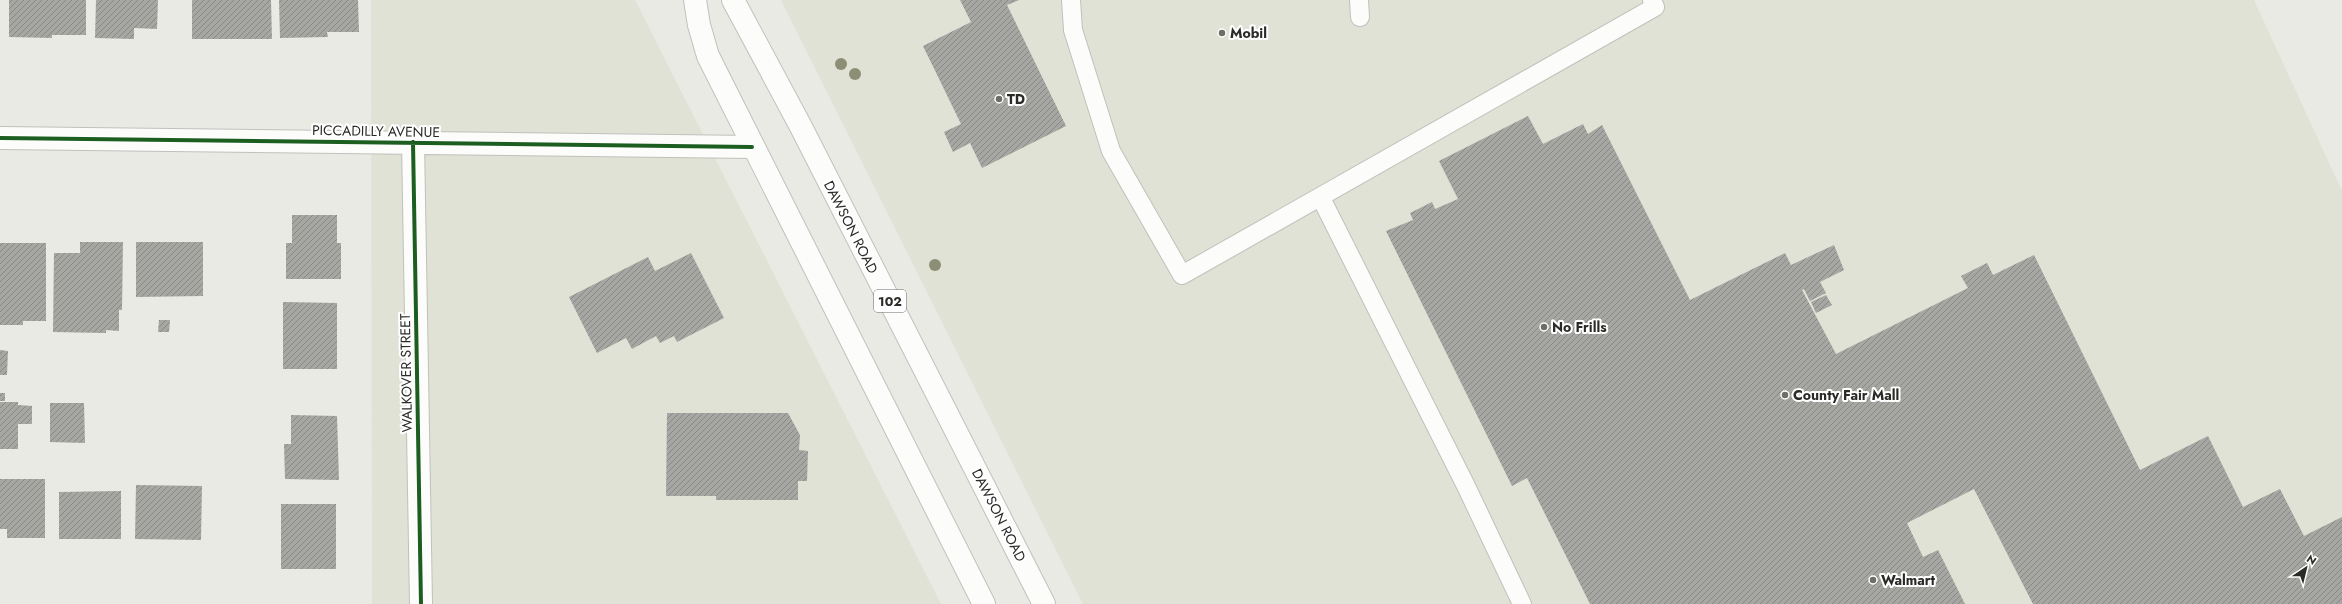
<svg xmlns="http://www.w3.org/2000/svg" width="2342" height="604" viewBox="0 0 2342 604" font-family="Jost,sans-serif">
  <defs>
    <pattern id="building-hatch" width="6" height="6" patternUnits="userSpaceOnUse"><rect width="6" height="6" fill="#a6a6a2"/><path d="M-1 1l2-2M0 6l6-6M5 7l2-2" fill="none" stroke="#878784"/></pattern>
  </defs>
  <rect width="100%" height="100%" fill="#eaeae5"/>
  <path fill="#e0e2d5" d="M 371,0 L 635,0 L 941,604 L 372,604 Z
    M 781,0 L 2254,0 L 2342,191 L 2342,604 L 1083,604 Z"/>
  <path fill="url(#building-hatch)" d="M 9,0 L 86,0 L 86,35 L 52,35 L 52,38 L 9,37 Z
    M 96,0 L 158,0 L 157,29 L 134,28 L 134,39 L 95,38 Z
    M 192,0 L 271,0 L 272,39 L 192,39 Z
    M 279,0 L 358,0 L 359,32 L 327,32 L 328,37 L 280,38 Z
    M 960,0 L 1019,0 L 1007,5 L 1066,126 L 982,168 L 970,143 L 953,152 L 944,132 L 961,124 L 923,46 L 971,22 Z
    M 1528,116 L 1543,144 L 1583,124 L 1588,134 L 1602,125 L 1690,300 L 1785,253 L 1791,265 L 1834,245 L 1844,270 L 1820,282 L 1826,293 L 1810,301 L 1804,289 L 1802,290 L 1836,354 L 1968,288 L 1961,276 L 1987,263 L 1993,275 L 2034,255 L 2140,470 L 2208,436 L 2243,507 L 2280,489 L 2304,536 L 2342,517 L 2342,604 L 2033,604 L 1974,489 L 1907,523 L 1923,557 L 1938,550 L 1965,604 L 1590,604 L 1527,478 L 1512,486 L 1386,231 L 1413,220 L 1410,213 L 1432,202 L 1435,209 L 1458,199 L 1439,161 Z
    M 292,215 L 337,215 L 337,243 L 341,243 L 341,279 L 286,279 L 286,243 L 292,243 Z
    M 80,242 L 123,242 L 122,310 L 119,310 L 119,331 L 106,330 L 106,333 L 53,332 L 54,253 L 80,253 Z
    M 136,242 L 203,242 L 203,296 L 136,297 Z
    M 0,243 L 46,243 L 46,321 L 23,321 L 23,325 L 0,325 Z
    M 691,253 L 724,318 L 677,342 L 674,336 L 660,343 L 656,336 L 632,349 L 626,338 L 597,353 L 569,297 L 648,257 L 655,271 Z
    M 1826,295 L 1832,305 L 1816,313 L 1811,302 Z
    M 283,302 L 337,303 L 337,369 L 283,369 Z
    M 159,320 L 170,320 L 169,332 L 158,332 Z
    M 0,350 L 8,351 L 7,375 L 0,375 Z
    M 0,393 L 5,393 L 5,401 L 0,401 Z
    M 0,402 L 18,402 L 18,405 L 32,406 L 32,424 L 18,424 L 18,449 L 0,449 Z
    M 50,403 L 84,403 L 85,443 L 50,442 Z
    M 667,413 L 788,413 L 800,435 L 799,450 L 808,451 L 807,481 L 798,481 L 798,500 L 716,500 L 716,496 L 666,496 Z
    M 291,415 L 337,416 L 339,480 L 285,479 L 284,444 L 291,444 Z
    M 0,479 L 45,479 L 45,538 L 7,538 L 7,529 L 0,529 Z
    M 136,485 L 202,486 L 201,540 L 135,539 Z
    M 121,491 L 121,539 L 59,539 L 59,492 Z
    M 281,504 L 336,504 L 336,569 L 281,569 Z"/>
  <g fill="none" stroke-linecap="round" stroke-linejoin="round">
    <defs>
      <path id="lane" d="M 1071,0 L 1073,30 L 1111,151 L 1182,275 L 1655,7 L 1652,0
        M 1359,0 L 1360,17
        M 1321,198 L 1466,486 L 1522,604"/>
      <path id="street" d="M 0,138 L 752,147
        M 413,142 L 421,604"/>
      <path id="primary" d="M 695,0 L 699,25 L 708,56 L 984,604
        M 733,0 L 800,125 L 1044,604"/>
    </defs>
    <use href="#lane" stroke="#c0c0bc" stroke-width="20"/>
    <use href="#street" stroke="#c0c0bc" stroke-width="24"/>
    <use href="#primary" stroke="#c0c0bc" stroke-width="24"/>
    <use href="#lane" stroke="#fcfcfb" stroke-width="18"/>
    <use href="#street" stroke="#fcfcfb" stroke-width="22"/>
    <use href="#primary" stroke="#fcfcfb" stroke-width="22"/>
    <defs>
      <path id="cycleway" d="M 0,138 L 752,147
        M 413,142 L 421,604"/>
    </defs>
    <use href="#cycleway" stroke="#fff" stroke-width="6"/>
    <use href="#cycleway" stroke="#1b5e20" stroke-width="4"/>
  </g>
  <g fill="#8c8e75">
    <circle cx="841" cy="64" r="6"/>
    <circle cx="855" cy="74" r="6"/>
    <circle cx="935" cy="265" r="6"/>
  </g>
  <g fill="#6d6e6a" stroke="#fff" stroke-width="1.5">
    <circle cx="1222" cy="33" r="4"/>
    <circle cx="999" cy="99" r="4"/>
    <circle cx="1544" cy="327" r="4"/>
    <circle cx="1785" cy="395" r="4"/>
    <circle cx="1873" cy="580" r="4"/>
  </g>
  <g text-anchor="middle" stroke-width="4" stroke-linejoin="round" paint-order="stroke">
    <rect fill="#fff" stroke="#6a6b68" stroke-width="1" x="874" y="290" width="32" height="22" rx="3"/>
    <g font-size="13" font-weight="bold" fill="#2a2b27">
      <text x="890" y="306">102</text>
    </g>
    <g font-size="14" font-weight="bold" fill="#2a2b27" stroke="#fff" text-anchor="start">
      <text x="1230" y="38">Mobil</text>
      <text x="1007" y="104">TD</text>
      <text x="1552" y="332">No Frills</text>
      <text x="1793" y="400">County Fair Mall</text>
      <text x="1881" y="585">Walmart</text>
    </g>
    <g font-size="14" fill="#2a2b27" stroke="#fff">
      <text transform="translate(376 131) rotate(1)" y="5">PICCADILLY AVENUE</text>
      <text transform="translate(851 227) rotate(63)" y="5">DAWSON ROAD</text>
      <text transform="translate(406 373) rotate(-91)" y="5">WALKOVER STREET</text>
      <text transform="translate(999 515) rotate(63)" y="5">DAWSON ROAD</text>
    </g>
  </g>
  <g transform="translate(2306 568) rotate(35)" stroke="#ffffff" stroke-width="3" paint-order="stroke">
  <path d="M0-3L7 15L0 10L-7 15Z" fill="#2a2b27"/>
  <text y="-6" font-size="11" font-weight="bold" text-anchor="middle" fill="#2a2b27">N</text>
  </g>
</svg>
